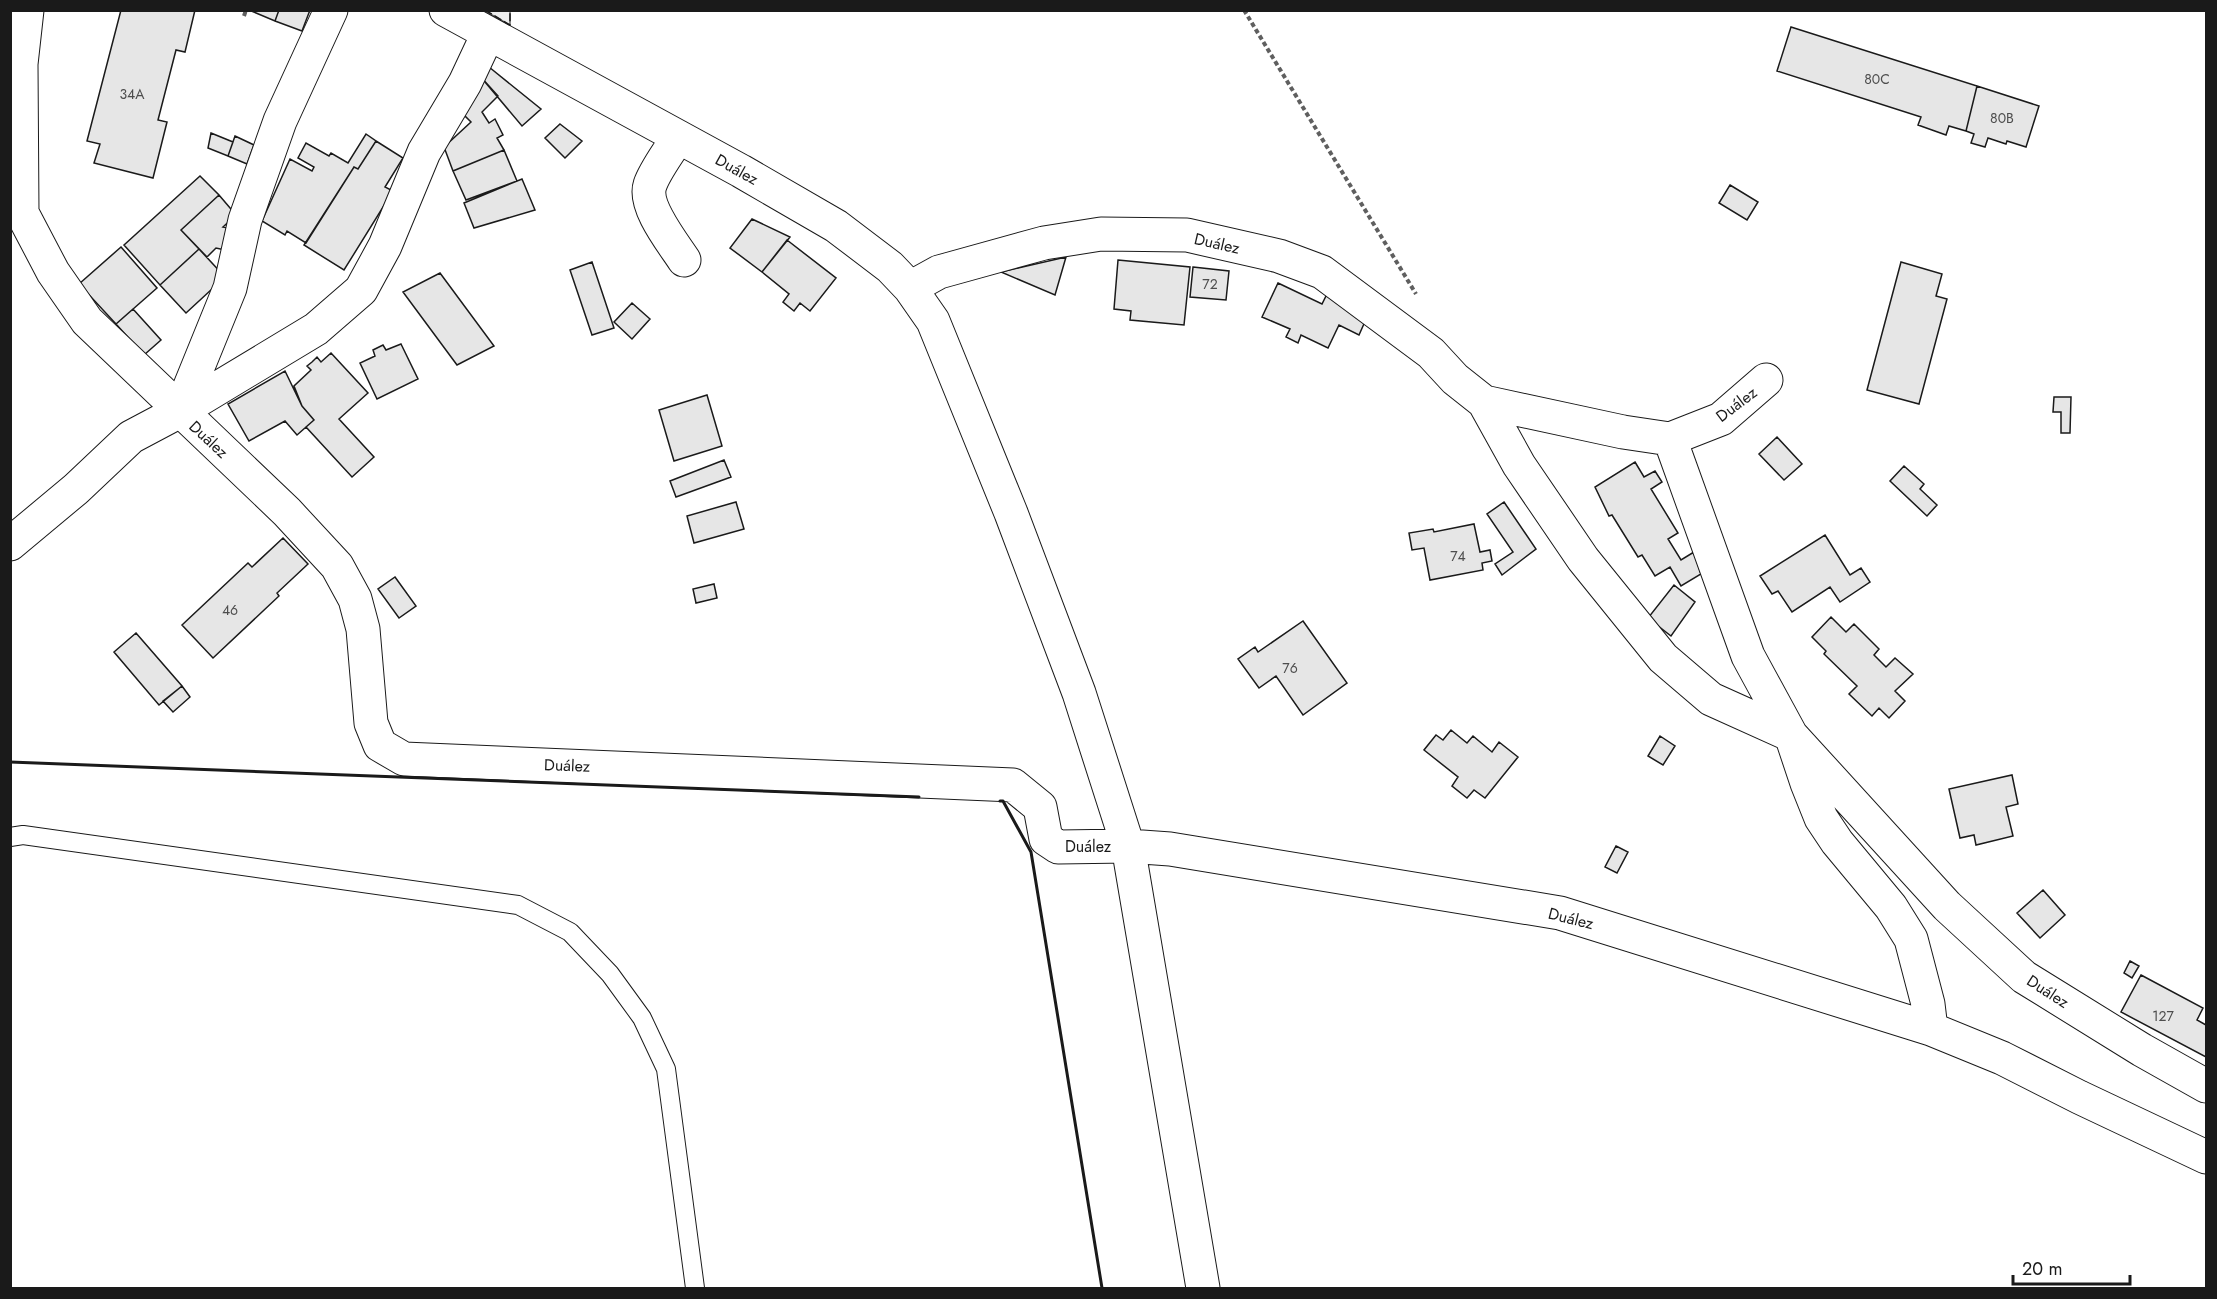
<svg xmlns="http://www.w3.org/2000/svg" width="2217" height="1299" viewBox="0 0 2217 1299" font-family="Jost,sans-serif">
  <rect width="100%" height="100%" fill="#fff"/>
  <path fill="#ededed" stroke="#6a6a6a" stroke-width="1.5" d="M 485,11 L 510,11 L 510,25 Z"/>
  <path fill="#e6e6e6" stroke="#1a1a1a" stroke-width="1.5" d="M 121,10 L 195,10 L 185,52 L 176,50 L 158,120 L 167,122 L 153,178 L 94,163 L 100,144 L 87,141 Z
    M 249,10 L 279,10 L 275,21 Z
    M 279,10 L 310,10 L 302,31 L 275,21 Z
    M 1791,27 L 1977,86 L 1966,131 L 1949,126 L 1946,135 L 1918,125 L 1921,117 L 1777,71 Z
    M 489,67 L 541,109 L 522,126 L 480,76 Z
    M 480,76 L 498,96 L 482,112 L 489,123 L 495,119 L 503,135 L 497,138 L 504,150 L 453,171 L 444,147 L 471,122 L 460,111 Z
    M 1977,86 L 2039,106 L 2026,147 L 2007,141 L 2006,144 L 1988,138 L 1985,147 L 1971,143 L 1974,134 L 1966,131 Z
    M 560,124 L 582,141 L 565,158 L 545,138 Z
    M 211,133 L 233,142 L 228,156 L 208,148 Z
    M 366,134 L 376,141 L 358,169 L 354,167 L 306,243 L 287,231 L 285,235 L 262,221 L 290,159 L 312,171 L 314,167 L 298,158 L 306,143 L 329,156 L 331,153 L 348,163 Z
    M 235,136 L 254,145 L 247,164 L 228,156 Z
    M 376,141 L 403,158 L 385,187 L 393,191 L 344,270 L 304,245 L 354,167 L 358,169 Z
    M 504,150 L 517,181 L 466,200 L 453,171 Z
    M 200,176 L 219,195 L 181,230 L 199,249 L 160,285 L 124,245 Z
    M 522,179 L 535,210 L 474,228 L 464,203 Z
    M 1730,185 L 1758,202 L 1747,220 L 1719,203 Z
    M 219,195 L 236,215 L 223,227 L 234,229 L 230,251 L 216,248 L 207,257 L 181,230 Z
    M 752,219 L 790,237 L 762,272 L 730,248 Z
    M 787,240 L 836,278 L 810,311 L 800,303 L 794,311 L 783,302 L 789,294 L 762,272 Z
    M 121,247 L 157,288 L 116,324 L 79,284 Z
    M 199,249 L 225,277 L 186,313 L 160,285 Z
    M 1066,257 L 1055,295 L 1001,272 Z
    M 1118,260 L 1190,267 L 1184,325 L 1130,320 L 1131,311 L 1114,309 Z
    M 592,262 L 614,328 L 592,335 L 570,270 Z
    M 1901,262 L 1942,274 L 1936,296 L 1947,299 L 1919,404 L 1867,390 Z
    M 1193,267 L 1229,271 L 1226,300 L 1190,297 Z
    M 440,273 L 494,346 L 457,365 L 403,292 Z
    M 1278,283 L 1322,304 L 1330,288 L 1367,317 L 1359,335 L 1339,325 L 1328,348 L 1301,335 L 1298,343 L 1286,337 L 1290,329 L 1262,317 Z
    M 632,303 L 650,319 L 632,339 L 614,322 Z
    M 133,309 L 161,340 L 144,355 L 116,324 Z
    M 401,344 L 418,379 L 377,399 L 360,363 L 375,356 L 373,350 L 383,345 L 386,350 Z
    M 331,353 L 368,393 L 339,419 L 374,457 L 352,477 L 306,427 L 314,420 L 302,406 L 294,386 L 311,370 L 307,366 L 312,362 L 317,357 L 321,362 Z
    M 285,371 L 302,406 L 314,420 L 297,435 L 285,421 L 249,441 L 228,404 Z
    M 707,395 L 722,446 L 674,461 L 659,410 Z
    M 2054,397 L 2071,397 L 2070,433 L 2061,433 L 2061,412 L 2053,412 Z
    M 1777,437 L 1802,464 L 1784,480 L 1759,454 Z
    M 724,460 L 731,477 L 676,497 L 670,481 Z
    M 1635,462 L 1644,477 L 1655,471 L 1662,482 L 1651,489 L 1678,533 L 1668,539 L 1681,560 L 1694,552 L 1701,574 L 1681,586 L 1670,567 L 1655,576 L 1642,555 L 1638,557 L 1612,515 L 1609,516 L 1595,487 Z
    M 1904,466 L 1924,484 L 1920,489 L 1937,505 L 1927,516 L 1890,481 Z
    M 736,502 L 744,529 L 694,543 L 687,516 Z
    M 1504,502 L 1536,549 L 1502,575 L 1495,564 L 1513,552 L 1487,514 Z
    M 1474,524 L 1480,552 L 1490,550 L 1492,561 L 1482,563 L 1483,570 L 1430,580 L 1424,548 L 1412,550 L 1409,533 L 1433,529 L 1434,532 Z
    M 1825,535 L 1850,575 L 1861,568 L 1870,582 L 1840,602 L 1830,587 L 1792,612 L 1778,591 L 1772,594 L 1760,576 Z
    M 283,538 L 308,564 L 277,593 L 279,596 L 213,658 L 182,625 L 248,563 L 252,567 Z
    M 395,577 L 416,606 L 399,618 L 378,589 Z
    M 714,584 L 717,598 L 696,603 L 693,589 Z
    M 1674,585 L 1695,602 L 1671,636 L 1648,618 Z
    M 1831,617 L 1846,632 L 1854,624 L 1879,649 L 1874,655 L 1886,667 L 1895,658 L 1913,674 L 1895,691 L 1905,701 L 1889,718 L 1879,708 L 1872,716 L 1849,694 L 1857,686 L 1824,654 L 1826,651 L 1812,637 Z
    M 1303,621 L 1347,683 L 1303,715 L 1276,676 L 1259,688 L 1238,659 L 1255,647 L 1258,652 Z
    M 136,633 L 182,686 L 159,705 L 114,652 Z
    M 182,686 L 190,697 L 173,712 L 163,701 Z
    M 1451,730 L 1467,743 L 1473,736 L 1492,752 L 1499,742 L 1518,757 L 1485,798 L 1474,790 L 1467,798 L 1452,786 L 1458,777 L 1424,750 L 1436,735 L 1443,740 Z
    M 1660,736 L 1675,746 L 1663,765 L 1648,756 Z
    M 2012,775 L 2018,804 L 2006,807 L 2013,836 L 1976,845 L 1974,835 L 1960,838 L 1949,789 Z
    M 1616,846 L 1628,852 L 1617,873 L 1605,867 Z
    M 2043,890 L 2065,915 L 2040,938 L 2017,913 Z
    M 2130,961 L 2139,966 L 2132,978 L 2124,973 Z
    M 2141,975 L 2203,1008 L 2197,1020 L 2206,1025 L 2206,1057 L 2121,1012 Z"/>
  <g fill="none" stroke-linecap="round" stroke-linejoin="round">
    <defs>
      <path id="service" d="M 10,837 L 23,835 L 518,905 L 570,932 L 610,974 L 642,1018 L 666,1069 L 695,1288"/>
      <path id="minor" d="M 27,10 L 21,64 L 22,213 L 53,272 L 87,321 L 287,512 L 337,566 L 355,599 L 363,629 L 371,723 L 380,745 L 404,759 L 1013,785 L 1040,807 L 1046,839 L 1058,847 L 1128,846 L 1170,849 L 1560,913 L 1931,1029 L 2002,1058 L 2079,1097 L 2206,1157
        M 446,10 L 741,171 L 836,226 L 890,267 L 910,288 L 933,321 L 1011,513 L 1079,693 L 1128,846 L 1203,1288
        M 678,137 C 670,151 655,170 650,185 C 643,206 673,243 684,260
        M 910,288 L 939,272 L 1044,243 L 1101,234 L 1187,235 L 1279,256 L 1322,272 L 1431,353 L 1455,379 L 1484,402 L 1623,432 L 1670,439 L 1721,419 L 1766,380
        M 1484,402 L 1519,465 L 1583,559 L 1663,658 L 1711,699 L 1791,735 L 1947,906 L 2024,977 L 2142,1050 L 2206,1086
        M 180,411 L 230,288 L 245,220 L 280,121 L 331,10
        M 1670,439 L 1748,656 L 1791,735 L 1807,783 L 1821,818 L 1837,842 L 1891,907 L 1911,939 L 1928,1004 L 1931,1029
        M 10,544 L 76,489 L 131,437 L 180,411 L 316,329 L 361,290 L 385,246 L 424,152 L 465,83 L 488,34"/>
    </defs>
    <use href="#service" stroke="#1a1a1a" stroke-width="20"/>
    <use href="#minor" stroke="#1a1a1a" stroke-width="35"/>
    <path stroke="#5f5f5f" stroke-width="4" stroke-dasharray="4.5 3" stroke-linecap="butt" d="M 1244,10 L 1416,294
      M 244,16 L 246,10"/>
    <use href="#service" stroke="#fff" stroke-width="18"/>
    <use href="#minor" stroke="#fff" stroke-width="33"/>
    <path stroke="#1a1a1a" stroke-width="1.5" stroke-dasharray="8 3" stroke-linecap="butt" d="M 485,10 L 510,25 L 510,10"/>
    <path stroke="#1a1a1a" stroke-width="3" d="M 10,762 L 919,797
      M 1000,801 L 1003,801 L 1031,852 L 1102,1288"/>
  </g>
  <g text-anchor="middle" stroke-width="4.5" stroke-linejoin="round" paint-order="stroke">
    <g font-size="14" fill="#4d4d4d">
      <text x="1877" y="84">80C</text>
      <text x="132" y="99">34A</text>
      <text x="2002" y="123">80B</text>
      <text x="1210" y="289">72</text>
      <text x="1458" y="561">74</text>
      <text x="230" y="615">46</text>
      <text x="1290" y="673">76</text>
      <text x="2163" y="1021">127</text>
    </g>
    <g font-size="16" fill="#1a1a1a" stroke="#fff">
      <text transform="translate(737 169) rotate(29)" y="6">Duález</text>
      <text transform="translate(1217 243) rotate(13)" y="6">Duález</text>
      <text transform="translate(1736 404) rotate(-37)" y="6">Duález</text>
      <text transform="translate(209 439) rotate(43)" y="6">Duález</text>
      <text transform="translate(567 765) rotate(2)" y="6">Duález</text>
      <text x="1088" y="852">Duález</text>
      <text transform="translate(1571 918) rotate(14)" y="6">Duález</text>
      <text transform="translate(2048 991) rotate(33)" y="6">Duález</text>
    </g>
  </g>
  <rect width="2217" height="1299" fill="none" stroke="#1a1a1a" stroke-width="24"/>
  <path d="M2013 1275v9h117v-9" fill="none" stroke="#1a1a1a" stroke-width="3"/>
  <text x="2022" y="1275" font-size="18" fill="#1a1a1a" stroke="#ffffff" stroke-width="4.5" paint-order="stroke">20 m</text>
</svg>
